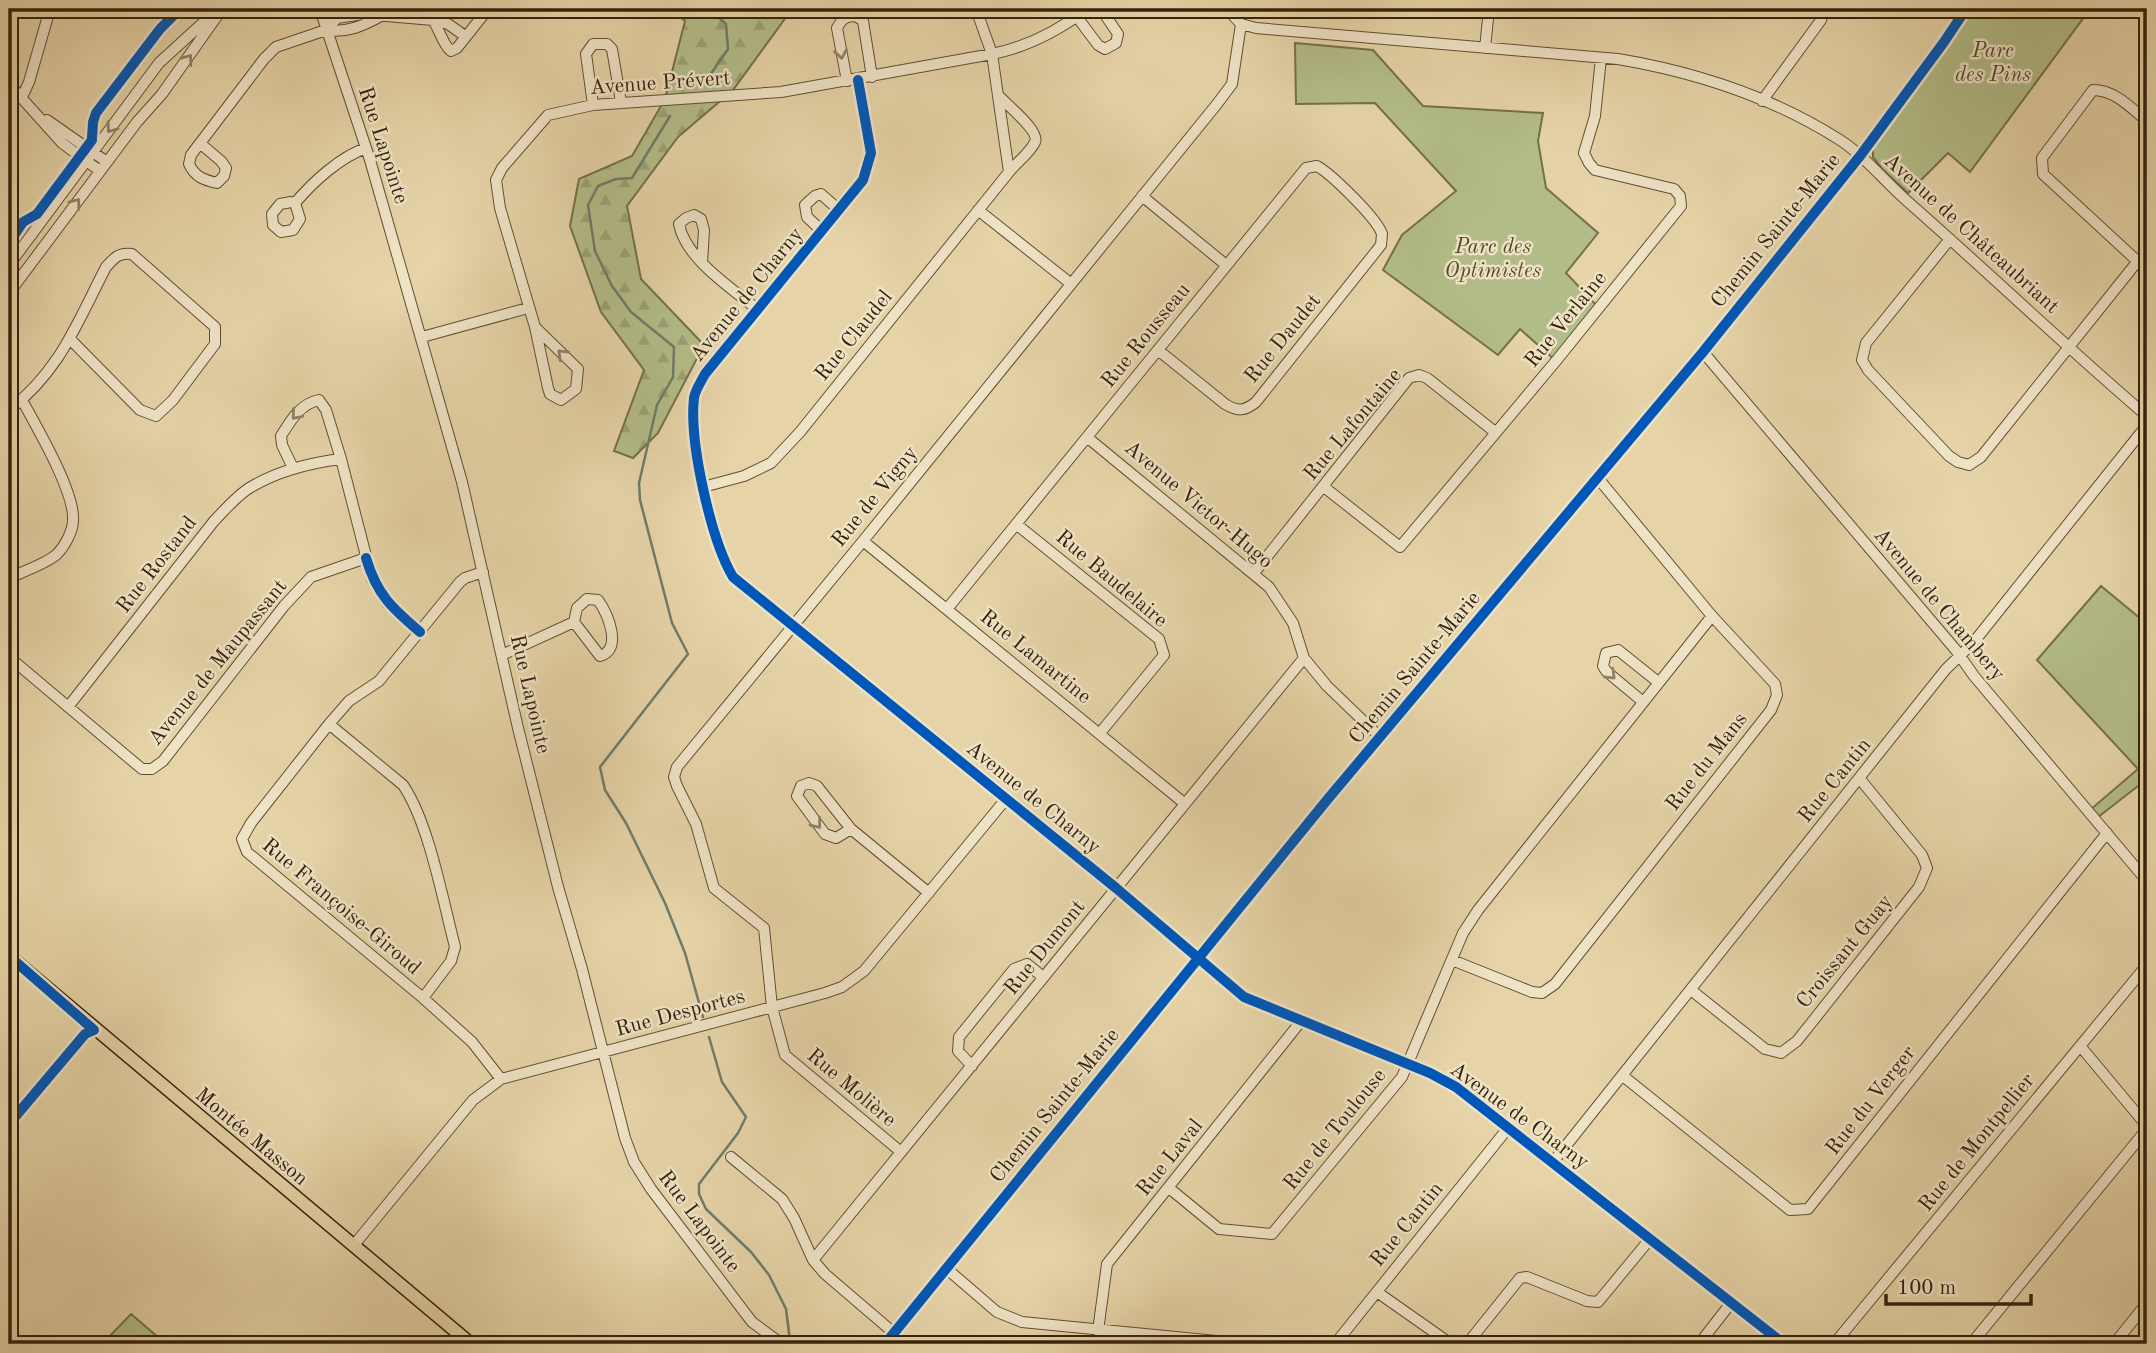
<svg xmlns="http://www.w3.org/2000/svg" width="2156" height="1353" viewBox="0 0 2156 1353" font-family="'Old Standard TT',serif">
  <defs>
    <pattern id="forest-firs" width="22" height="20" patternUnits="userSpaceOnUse" patternTransform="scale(1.75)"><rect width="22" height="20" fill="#b3bd89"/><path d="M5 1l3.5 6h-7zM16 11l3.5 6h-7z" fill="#9ba275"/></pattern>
  </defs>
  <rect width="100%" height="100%" fill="#e6d4a8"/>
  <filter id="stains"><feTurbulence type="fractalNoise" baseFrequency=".00286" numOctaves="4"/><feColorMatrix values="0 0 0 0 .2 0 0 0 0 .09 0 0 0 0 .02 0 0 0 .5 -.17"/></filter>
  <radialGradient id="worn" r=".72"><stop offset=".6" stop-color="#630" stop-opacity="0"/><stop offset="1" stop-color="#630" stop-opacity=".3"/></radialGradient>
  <path fill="url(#forest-firs)" stroke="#74704a" stroke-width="2" d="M 669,9 L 792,9 L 733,90 L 678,137 L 627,206 L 641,279 L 704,345 L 658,433 L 633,458 L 614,451 L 644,370 L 601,312 L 570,226 L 579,179 L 632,156 L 665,99 L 685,21 Z"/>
  <path fill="#b3bd89" stroke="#74704a" stroke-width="2" d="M 1973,9 L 2090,9 L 1970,172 L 1948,153 L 1908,193 L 1883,170 L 1873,157 L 1873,144 L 1922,81 Z
    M 1295,43 L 1373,50 L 1423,106 L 1543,113 L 1538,141 L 1546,188 L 1598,233 L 1566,273 L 1599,308 L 1556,361 L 1520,329 L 1498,355 L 1383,270 L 1402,235 L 1456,191 L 1375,103 L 1296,104 Z
    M 2101,586 L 2147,624 L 2147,779 L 2097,818 L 2090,810 L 2138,769 L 2037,660 Z
    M 131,1314 L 166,1344 L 102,1344 Z"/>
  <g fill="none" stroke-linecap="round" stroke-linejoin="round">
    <path stroke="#6f7c69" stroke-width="2.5" d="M 708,78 L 728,49 L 726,24 L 709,9
      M 670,116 L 632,178 L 616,179 L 598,186 L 588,205 L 595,251 L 612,286 L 631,312 L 674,347 L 673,377 L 657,405 L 639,483 L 640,500 L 672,623 L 688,654 L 600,767 L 605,790 L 626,823 L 665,903 L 685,953 L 703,1017
      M 709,1037 L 722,1082 L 746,1117 L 738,1133 L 699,1184 L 699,1194 L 706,1209 L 751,1252 L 769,1275 L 786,1309 L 790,1341"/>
    <defs>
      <path id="minor" d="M 320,9 L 370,160 L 462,482 L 518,728 L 558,887 L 582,969 L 625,1138 L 634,1162 L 651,1189 L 752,1322 L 782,1344
        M 976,9 L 992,54 L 1009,172
        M 1227,9 L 1241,24 L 1256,28 L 1618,59 C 1695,72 1774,98 1840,140 C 1865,156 1884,181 1907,201 C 1988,272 2065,346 2147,416
        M 1077,17 L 1098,45 L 1105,49 L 1116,43 L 1118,34 L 1101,9
        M 433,20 C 439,29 443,45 451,51 L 457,48 L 488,9
        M 326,30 C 347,33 363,26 381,16
        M 1485,48 L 1489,9
        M 858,80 L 871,153 L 863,180 L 705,374 C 701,382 695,390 694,398 C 689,442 711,540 733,577 L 1116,888 L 1244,997 L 1430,1073 L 1456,1087 L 1784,1344
        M 847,81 L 837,28 C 842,19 845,16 856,16 L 863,21 L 872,77
        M 9,84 L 62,143 L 100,171
        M 22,97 L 29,82 L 50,9
        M 1762,101 L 1821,20 L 1823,9
        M 593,105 L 586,54 L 593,44 L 607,44 L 612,49 L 621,102
        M 47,120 L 107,162
        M 2147,121 C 2131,108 2115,90 2093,90 L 2042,158 L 2043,174 L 2147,270
        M 201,144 L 221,161 L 226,168 L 224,176 L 217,183 C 204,180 195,177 189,164 L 191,155 L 264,59 L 276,47 L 326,30 L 337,18 L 363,14 L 433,20 L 448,24 L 465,36
        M 1142,196 L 1226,265
        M 291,202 L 295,203 L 300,219 L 293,230 L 281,232 L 273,225 L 272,214 L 280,204 Z
        M 295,203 C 313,182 340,157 366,148
        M 978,210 L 1070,283
        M 822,231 L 807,217 L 805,205 L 815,196 L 821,194 L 839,210
        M 1950,239 L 1866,343 L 1862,360 L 1868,370 L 1949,456 L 1958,462 L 1969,465 L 1981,457 L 2137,262
        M 702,263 L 704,230 L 701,219 L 694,215 L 686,218 L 679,224 C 685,258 731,288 757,309
        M 9,265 L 159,63 L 218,9
        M 9,293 L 137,122 L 162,94 L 222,9
        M 535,327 L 578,369 L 576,389 L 561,400 L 550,394 L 548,388 L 535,327 L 500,208 L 496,180 L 502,168 L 548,115 L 593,105 L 781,92 L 992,54 C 1027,47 1058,31 1087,9
        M 422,337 L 528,308
        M 1703,352 L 1955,649 L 1974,676 L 2147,881
        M 9,410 C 60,371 77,323 106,267 C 114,258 119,252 132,254 L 215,327 L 215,344 L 173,400 L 156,416 L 140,410 L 70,339
        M 1088,438 L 1269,587 L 1293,623 L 1304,658 L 1327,686 L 1380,737
        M 293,468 L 282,445 L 281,436 C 291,420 300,404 319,400 L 326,410 L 341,459
        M 703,487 L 744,476 L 771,463 L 800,432 L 1009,172 C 1016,163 1030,153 1035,142 C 1040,131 1007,105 999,96
        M 1324,487 L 1400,547 L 1556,361 L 1681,206 L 1680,196 L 1674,189 L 1595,170 L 1589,163 L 1584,153 L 1595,116 L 1601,58
        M 1016,524 L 1159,639 L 1164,655 L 1100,733
        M 863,541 L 1184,803
        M 483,572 L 465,578 L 460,582 L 379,681 L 349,701 L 329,724 L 251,823 L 242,839 L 247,852 L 423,998 L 472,1042 L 501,1079
        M 1254,573 L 1409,378 L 1419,375 L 1427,378 L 1495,432
        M 9,578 C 22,572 48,563 57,554 C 65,546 73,531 73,520 C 75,492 36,426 22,400
        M 587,599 L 598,600 C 608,614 623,650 600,656 L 574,622 L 577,608 Z
        M 947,609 C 1067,462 1186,315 1306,168 L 1317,166 C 1331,174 1377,218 1382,234 C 1382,235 1381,244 1381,245 L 1256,402 C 1245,411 1238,412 1225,404 L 1158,350
        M 502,655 L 574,622
        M 9,657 L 142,769 L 152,769 L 163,761 L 284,606 L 311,577 L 366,558
        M 1642,701 L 1606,671 L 1603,666 L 1606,653 L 1618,650 L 1658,682
        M 68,707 L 214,521 C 225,510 237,495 251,487 C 278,471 309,463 341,459 L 372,579 L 387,603 L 420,632
        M 329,724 L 403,785 C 429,823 443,901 455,947 L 451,961 L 423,998
        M 851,829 L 836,838 L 825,834 L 797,796 L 801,786 L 809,783 L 817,786 L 851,829 L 929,893
        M 1452,960 L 1532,992 L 1542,993 L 1555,984 L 1771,710 L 1777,695 L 1775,684 L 1712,616 L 1597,477
        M 1691,990 L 1765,1049 L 1781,1053 L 1797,1041 L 1919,887 L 1927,868 L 1922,855 L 1860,779
        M 2081,1047 L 2147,1126
        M 972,1066 L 958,1051 L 959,1037 L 1014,969 L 1027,964 L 1043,977
        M 1623,1076 L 1790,1210 L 1808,1209 L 2107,833
        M 9,1124 L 85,1034 L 94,1030
        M 901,1152 L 785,1055 L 772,1007 L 764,928 L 714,888 L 696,824 L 677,786 L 674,777 L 677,767 L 863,541 L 1217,104 L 1232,84 L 1241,24
        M 731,1157 L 782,1199 L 794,1218 L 813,1260 L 825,1274 L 894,1333
        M 1553,1162 L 1946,669 L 1973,643 L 2147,425
        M 1169,1188 L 1219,1229 L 1272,1234 L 1402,1077 L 1463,933 L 1478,910 L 1712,616
        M 354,1245 L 473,1100 L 501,1079 L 825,993 L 842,987 L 864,971 L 1006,799
        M 813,1260 L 1304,658
        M 947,1269 L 997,1312 L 1022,1322 L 1247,1344
        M 1377,1292 L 1451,1344
        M 1098,1331 L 1107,1264 L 1302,1020
        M 885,1344 L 1327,800 L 1703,352 L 1860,156 L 1944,42 L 1966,9
        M 1335,1344 L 1508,1128
        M 1467,1344 L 1520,1278 L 1527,1277 L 1587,1301 L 1598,1302 L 1650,1239
        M 1699,1344 L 1731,1303
        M 1834,1344 L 2147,965
        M 1971,1344 L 2147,1129
        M 2114,1344 L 2147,1303"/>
      <path id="major" d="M 9,956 L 471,1344"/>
    </defs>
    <use href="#minor" stroke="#614e33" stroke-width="12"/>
    <use href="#major" stroke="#35220c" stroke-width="15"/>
    <use href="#minor" stroke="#efe3c6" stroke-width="10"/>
    <use href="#major" stroke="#e6d4a8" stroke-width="12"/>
    <defs>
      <path id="cycleway" d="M 858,80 L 871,153 L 863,180 L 705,374 C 701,382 695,390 694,398 C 689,442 711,540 733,577 L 1116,888 L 1244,997 L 1430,1073 L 1456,1087 L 1784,1344
        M 92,138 L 93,122 L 96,113 L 160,29 L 180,9
        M 9,243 L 23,222 L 37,214 L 92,140
        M 366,558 C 377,595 392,608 420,632
        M 9,956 L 94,1030 L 85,1034 L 9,1124
        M 885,1344 L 1327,800 L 1703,352 L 1860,156 L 1944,42 L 1966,9"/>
    </defs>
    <use href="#cycleway" stroke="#efe3c6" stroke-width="15"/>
    <use href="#cycleway" stroke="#0057b8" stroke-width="10"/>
  </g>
  <defs><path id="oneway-chevron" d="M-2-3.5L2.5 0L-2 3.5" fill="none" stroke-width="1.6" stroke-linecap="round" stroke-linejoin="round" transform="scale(1.75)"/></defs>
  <g stroke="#928269">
    <use href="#oneway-chevron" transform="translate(841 54) rotate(80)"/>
    <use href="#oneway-chevron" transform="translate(188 59) rotate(-53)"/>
    <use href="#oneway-chevron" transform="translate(111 128) rotate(126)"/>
    <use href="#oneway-chevron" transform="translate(76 203) rotate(-53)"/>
    <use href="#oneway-chevron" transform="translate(562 354) rotate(-136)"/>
    <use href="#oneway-chevron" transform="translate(296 415) rotate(130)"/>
    <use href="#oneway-chevron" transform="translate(1611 675) rotate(44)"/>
    <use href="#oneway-chevron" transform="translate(817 824) rotate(51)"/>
  </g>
  <g text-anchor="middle" stroke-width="5" stroke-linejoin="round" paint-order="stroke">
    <g font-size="21" font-style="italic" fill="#54492b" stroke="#efe3c6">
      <text x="1993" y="57">Parc<tspan x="1993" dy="24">des Pins</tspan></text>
      <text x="1493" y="253">Parc des<tspan x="1493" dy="24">Optimistes</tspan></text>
    </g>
    <g font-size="21" fill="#35220c" stroke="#efe3c6">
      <text transform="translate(660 82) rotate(-4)" y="7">Avenue Prévert</text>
      <text transform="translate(384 145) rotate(72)" y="7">Rue Lapointe</text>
      <text transform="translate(1775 230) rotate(-51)" y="7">Chemin Sainte-Marie</text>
      <text transform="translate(1972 233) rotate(42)" y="7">Avenue de Châteaubriant</text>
      <text transform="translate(746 294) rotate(-51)" y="7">Avenue de Charny</text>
      <text transform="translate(1565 319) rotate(-51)" y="7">Rue Verlaine</text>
      <text transform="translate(853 335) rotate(-51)" y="7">Rue Claudel</text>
      <text transform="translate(1145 335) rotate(-51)" y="7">Rue Rousseau</text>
      <text transform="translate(1282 338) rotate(-51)" y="7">Rue Daudet</text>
      <text transform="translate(1352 424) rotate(-50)" y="7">Rue Lafontaine</text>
      <text transform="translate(874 496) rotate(-51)" y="7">Rue de Vigny</text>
      <text transform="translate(1199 504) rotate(40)" y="7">Avenue Victor-Hugo</text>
      <text transform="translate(156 564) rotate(-52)" y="7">Rue Rostand</text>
      <text transform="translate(1112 578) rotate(40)" y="7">Rue Baudelaire</text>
      <text transform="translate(1940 604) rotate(50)" y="7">Avenue de Chambery</text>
      <text transform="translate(1036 656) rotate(39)" y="7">Rue Lamartine</text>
      <text transform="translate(217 662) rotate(-51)" y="7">Avenue de Maupassant</text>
      <text transform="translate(1414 667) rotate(-50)" y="7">Chemin Sainte-Marie</text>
      <text transform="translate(531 694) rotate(77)" y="7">Rue Lapointe</text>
      <text transform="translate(1706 761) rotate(-52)" y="7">Rue du Mans</text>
      <text transform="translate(1834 780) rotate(-51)" y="7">Rue Cantin</text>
      <text transform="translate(1034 797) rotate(39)" y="7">Avenue de Charny</text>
      <text transform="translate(342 906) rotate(40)" y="7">Rue Françoise-Giroud</text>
      <text transform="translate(1044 947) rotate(-51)" y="7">Rue Dumont</text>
      <text transform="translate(1844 951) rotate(-51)" y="7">Croissant Guay</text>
      <text transform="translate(680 1012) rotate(-15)" y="7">Rue Desportes</text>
      <text transform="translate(852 1087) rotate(40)" y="7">Rue Molière</text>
      <text transform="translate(1870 1100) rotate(-52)" y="7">Rue du Verger</text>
      <text transform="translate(1054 1105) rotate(-51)" y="7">Chemin Sainte-Marie</text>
      <text transform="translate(1520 1115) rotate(36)" y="7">Avenue de Charny</text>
      <text transform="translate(1334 1129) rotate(-51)" y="7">Rue de Toulouse</text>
      <text transform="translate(252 1136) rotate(40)" y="7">Montée Masson</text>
      <text transform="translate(1976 1142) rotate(-51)" y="7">Rue de Montpellier</text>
      <text transform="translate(1169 1157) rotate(-51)" y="7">Rue Laval</text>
      <text transform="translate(700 1221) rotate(53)" y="7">Rue Lapointe</text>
      <text transform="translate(1406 1224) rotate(-51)" y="7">Rue Cantin</text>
    </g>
  </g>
  <rect width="2156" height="1353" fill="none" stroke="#e6d4a8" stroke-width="35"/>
  <rect x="10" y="10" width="2135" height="1332" fill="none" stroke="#35220c" stroke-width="3.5"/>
  <rect x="18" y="18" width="2121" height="1318" fill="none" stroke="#35220c" stroke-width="2"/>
  <path d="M1886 1294v10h145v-10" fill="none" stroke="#35220c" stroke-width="3.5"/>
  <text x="1897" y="1294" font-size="21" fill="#35220c" stroke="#efe3c6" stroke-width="5" paint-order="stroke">100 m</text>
  <rect width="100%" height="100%" filter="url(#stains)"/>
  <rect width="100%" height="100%" fill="url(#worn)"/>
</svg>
